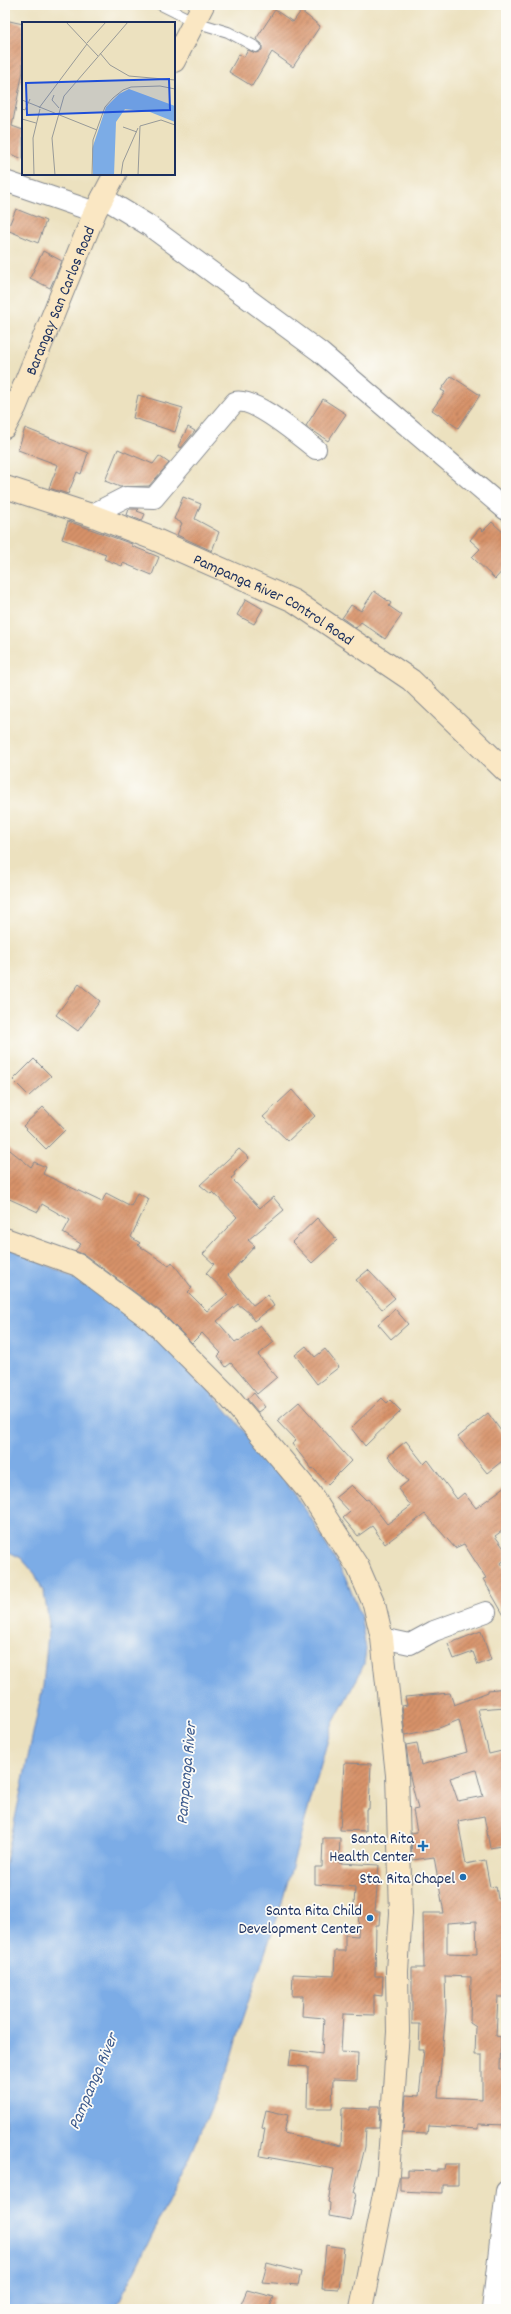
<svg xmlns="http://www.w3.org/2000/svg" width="511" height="2314" viewBox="0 0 511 2314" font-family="Dekko,sans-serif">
  <defs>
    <pattern id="building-hatch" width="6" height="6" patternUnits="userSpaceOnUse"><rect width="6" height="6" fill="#d79269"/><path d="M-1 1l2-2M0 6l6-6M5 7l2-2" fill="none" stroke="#ae785a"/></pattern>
  </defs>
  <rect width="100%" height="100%" fill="#fdfcf7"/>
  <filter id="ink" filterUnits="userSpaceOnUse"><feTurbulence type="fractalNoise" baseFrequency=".025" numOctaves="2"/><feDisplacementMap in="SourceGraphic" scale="8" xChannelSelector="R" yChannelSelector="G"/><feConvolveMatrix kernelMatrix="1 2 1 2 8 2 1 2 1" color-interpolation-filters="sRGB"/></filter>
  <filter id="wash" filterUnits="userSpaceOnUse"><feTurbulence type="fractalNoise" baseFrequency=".012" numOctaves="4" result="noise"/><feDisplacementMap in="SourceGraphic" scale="16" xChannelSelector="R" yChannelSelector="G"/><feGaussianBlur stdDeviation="0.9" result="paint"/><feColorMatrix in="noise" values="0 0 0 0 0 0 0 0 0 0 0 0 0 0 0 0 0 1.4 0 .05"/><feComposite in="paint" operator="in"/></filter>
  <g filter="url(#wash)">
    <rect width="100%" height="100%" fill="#ece1bf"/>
    <path fill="#7cace6" stroke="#4c6ea2" d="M 5,1246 L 90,1285 L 175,1351 L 235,1420 L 294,1493 L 311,1518 L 346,1579 L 360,1613 L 366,1649 L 364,1664 L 358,1677 L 332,1725 L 280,1909 L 240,2026 L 229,2066 L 190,2157 L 116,2309 L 5,2309 L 5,1866 L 43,1686 L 49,1623 L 44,1593 L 35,1574 L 21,1558 L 5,1550 Z"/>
    <g id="blocks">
      <path fill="url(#building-hatch)" fill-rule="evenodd" d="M 275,10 L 293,22 L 301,11 L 320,26 L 293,67 L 272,52 L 252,86 L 229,72 L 239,54 L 244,57 L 248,50 L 256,53 L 262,50 L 262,44 L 256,39 Z
        M 5,20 L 23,24 L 23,71 L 12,126 L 23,130 L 23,159 L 5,152 Z
        M 16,209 L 46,221 L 38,243 L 7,230 Z
        M 43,251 L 62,261 L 50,288 L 30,278 Z
        M 451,376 L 480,395 L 458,428 L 432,410 L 445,392 L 441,390 Z
        M 138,395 L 183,408 L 175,432 L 133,418 Z
        M 323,399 L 346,414 L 328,441 L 306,426 Z
        M 188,427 L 195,431 L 181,448 L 178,446 Z
        M 25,428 L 88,453 L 81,474 L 77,472 L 68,494 L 49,488 L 58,465 L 18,450 Z
        M 118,449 L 153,464 L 159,456 L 169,463 L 149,486 L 120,487 L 105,481 Z
        M 183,497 L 201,504 L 195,519 L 219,532 L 212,551 L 177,535 L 182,523 L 174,519 Z
        M 129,509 L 139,509 L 137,511 L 145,514 L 142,521 L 127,515 Z
        M 68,521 L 132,544 L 132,546 L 159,557 L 152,575 L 123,563 L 122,566 L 104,559 L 106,554 L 62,539 Z
        M 492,522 L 506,535 L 506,567 L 495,579 L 472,557 L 480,549 L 470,540 L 480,528 L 483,531 Z
        M 374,591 L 391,603 L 389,606 L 402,615 L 385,639 L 361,622 L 356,628 L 342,618 L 351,605 L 361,611 Z
        M 246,599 L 263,609 L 254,624 L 237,615 Z
        M 79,984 L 100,1001 L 78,1031 L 56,1015 Z
        M 34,1059 L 51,1076 L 29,1096 L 13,1080 Z
        M 292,1090 L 315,1116 L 288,1141 L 263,1117 Z
        M 43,1107 L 65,1130 L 46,1149 L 23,1126 Z
        M 5,1146 L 31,1167 L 34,1162 L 46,1167 L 43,1174 L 102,1202 L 106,1193 L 131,1206 L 137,1193 L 149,1199 L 131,1237 L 140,1243 L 138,1245 L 169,1266 L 172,1262 L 192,1288 L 188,1292 L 207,1311 L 228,1294 L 206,1273 L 214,1264 L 203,1254 L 237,1217 L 213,1192 L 211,1194 L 200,1185 L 239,1149 L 249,1158 L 234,1173 L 235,1175 L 231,1178 L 260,1208 L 273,1197 L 284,1210 L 248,1240 L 255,1246 L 228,1275 L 253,1305 L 267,1295 L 274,1306 L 254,1321 L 249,1313 L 238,1304 L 217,1321 L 235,1342 L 238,1340 L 239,1341 L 260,1325 L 274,1342 L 258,1355 L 277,1377 L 257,1394 L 231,1363 L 226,1367 L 218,1356 L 221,1353 L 202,1333 L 192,1343 L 160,1311 L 85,1255 L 75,1251 L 81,1244 L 63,1233 L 70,1220 L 42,1204 L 38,1212 L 5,1197 Z
        M 317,1218 L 337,1240 L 312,1263 L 292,1242 Z
        M 368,1270 L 395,1298 L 382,1309 L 356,1280 Z
        M 395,1309 L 408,1324 L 391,1339 L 378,1324 Z
        M 306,1346 L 315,1357 L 325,1349 L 339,1367 L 317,1384 L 295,1355 Z
        M 254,1393 L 265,1407 L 258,1412 L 247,1399 Z
        M 382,1398 L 387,1403 L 390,1400 L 401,1411 L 365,1446 L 351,1428 Z
        M 299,1402 L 351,1461 L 328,1484 L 313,1468 L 312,1469 L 292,1444 L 296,1441 L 277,1421 Z
        M 488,1413 L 506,1438 L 506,1458 L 487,1473 L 458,1437 Z
        M 406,1441 L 424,1464 L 428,1460 L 457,1499 L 464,1493 L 476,1508 L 506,1486 L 506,1528 L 495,1536 L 506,1551 L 506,1559 L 501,1563 L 506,1571 L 506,1619 L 483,1579 L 486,1578 L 464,1544 L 455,1548 L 425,1514 L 385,1544 L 372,1526 L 358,1536 L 343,1518 L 350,1512 L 336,1497 L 351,1485 L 366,1500 L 368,1499 L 387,1524 L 411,1506 L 398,1489 L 408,1481 L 388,1456 Z
        M 481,1631 L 491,1660 L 478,1665 L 473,1652 L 454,1659 L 448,1644 Z
        M 506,1688 L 506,1707 L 478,1709 L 489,1754 L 506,1750 L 506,1845 L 490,1848 L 484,1816 L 458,1821 L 466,1864 L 485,1860 L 490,1887 L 496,1886 L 498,1899 L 506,1898 L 506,1997 L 498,1997 L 496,2036 L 501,2037 L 500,2069 L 506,2069 L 506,2125 L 478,2124 L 478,2129 L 428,2126 L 427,2134 L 403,2133 L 406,2095 L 419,2096 L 424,2050 L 419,2050 L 420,2024 L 412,2024 L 412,1968 L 424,1968 L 423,1913 L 444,1913 L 434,1857 L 412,1860 L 411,1833 L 417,1832 L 413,1810 L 418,1809 L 410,1777 L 406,1745 L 417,1743 L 421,1765 L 467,1752 L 459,1720 L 439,1728 L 405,1735 L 402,1706 L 407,1705 L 405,1697 L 450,1693 L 454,1705 L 488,1692 L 488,1690 ZM 476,1770 L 483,1796 L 458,1801 L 450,1778 ZM 476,1921 L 477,1954 L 447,1953 L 447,1923 ZM 445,1976 L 471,1977 L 470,2023 L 476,2027 L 475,2055 L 482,2055 L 482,2099 L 438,2097 L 446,2011 Z
        M 344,1763 L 371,1764 L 369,1809 L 366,1809 L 366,1831 L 340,1830 Z
        M 323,1838 L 340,1838 L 339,1863 L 379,1865 L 375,1911 L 380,1911 L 379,1925 L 376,1925 L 375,1976 L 383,1976 L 382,1996 L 374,1995 L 374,2015 L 343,2014 L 341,2052 L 358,2053 L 357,2080 L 333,2079 L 332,2108 L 307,2108 L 308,2067 L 289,2065 L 291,2050 L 322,2054 L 324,2018 L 302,2016 L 303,1996 L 292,1996 L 293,1974 L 334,1976 L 335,1951 L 345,1951 L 345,1935 L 358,1936 L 359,1907 L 354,1907 L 355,1887 L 315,1884 L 315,1867 L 322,1867 Z
        M 370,2106 L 380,2106 L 379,2128 L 366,2128 L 365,2147 L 354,2193 L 356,2193 L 351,2220 L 329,2216 L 330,2203 L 328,2202 L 334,2169 L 260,2156 L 265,2129 L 262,2128 L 266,2110 L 288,2115 L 284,2133 L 341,2146 L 342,2108 L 370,2109 Z
        M 445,2164 L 458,2164 L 458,2185 L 443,2185 L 443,2193 L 400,2191 L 400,2176 L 408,2176 L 408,2170 L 437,2171 L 437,2169 L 444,2169 Z
        M 326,2245 L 344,2248 L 339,2289 L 322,2288 Z
        M 267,2263 L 301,2272 L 298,2285 L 262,2282 Z
        M 247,2290 L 274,2297 L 269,2309 L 239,2309 Z"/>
    </g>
  </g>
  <g filter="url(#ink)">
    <use href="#blocks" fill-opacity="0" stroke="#84888e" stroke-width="1"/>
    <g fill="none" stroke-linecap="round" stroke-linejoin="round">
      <defs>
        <path id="lane" d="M 161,5 L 195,22 L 228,32 L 256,47"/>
        <path id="street" d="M 5,181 L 95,212
          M 102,197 L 148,225 L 320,352 L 506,510
          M 91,515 L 126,497 L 154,498 L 235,402 C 255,397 299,436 316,449
          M 382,1638 L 410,1644 L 434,1631 L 486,1612
          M 492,2309 L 506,2191"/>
        <g id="secondary">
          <path d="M 174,61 L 203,5"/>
          <path id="s1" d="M 5,427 L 15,408 L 95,212 L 115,174"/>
          <path id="s2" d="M 5,487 L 91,515 L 154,539 L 294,601 L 411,680 L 506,771"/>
          <path d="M 5,1239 L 78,1265 L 153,1321 L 230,1398 L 310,1493 L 358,1567 L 374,1604 L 382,1638 L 397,1775 L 401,1913 L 397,1971 L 398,2032 L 388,2174 L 361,2309"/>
        </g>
      </defs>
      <use href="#lane" stroke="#84888e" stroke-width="12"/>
      <use href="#street" stroke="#84888e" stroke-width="22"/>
      <use href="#secondary" stroke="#84888e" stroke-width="24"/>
      <use href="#lane" stroke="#fff" stroke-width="10"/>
      <use href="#street" stroke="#fff" stroke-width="20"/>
      <use href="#secondary" stroke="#fae7c3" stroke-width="22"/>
    </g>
  </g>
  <g fill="#1f6fb2" stroke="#fdfcf7" stroke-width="1.5">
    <path d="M421 1840h4v4h4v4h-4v4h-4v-4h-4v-4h4z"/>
    <circle cx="463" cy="1877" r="4"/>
    <circle cx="370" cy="1918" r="4"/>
  </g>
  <g text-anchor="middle" stroke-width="3.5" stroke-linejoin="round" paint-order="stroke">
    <g font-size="16" fill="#1b2f5e" stroke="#fdfcf7">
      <text dy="6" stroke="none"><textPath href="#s1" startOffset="138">Barangay San Carlos Road</textPath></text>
      <text dy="6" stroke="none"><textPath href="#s2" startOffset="292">Pampanga River Control Road</textPath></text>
    </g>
    <g font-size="16" fill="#1b2f5e" stroke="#fdfcf7" text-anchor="end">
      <text x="414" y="1843">Santa Rita<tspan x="414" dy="18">Health Center</tspan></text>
      <text x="455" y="1883">Sta. Rita Chapel</text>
      <text x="362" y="1915">Santa Rita Child<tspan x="362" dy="18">Development Center</tspan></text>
    </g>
    <g font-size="17" font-style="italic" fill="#3d5b8e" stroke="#fdfcf7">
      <text transform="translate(185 1773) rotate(-85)" y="6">Pampanga River</text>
      <text transform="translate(92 2081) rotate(-67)" y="6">Pampanga River</text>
    </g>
  </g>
  <g transform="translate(22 22)">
    <rect width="153" height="153" fill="#ece1bf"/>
    <path d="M 107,67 L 153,84 L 153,100 L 128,90 L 103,87 L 94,100 L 92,153 L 71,153 L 70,127 L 84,85 L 97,72 Z" fill="#7cace6"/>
    <path fill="none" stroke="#989a98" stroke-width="1" d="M 44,0 L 76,34M 65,21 L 84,0M 78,31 L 88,43 L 107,54 L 153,58M 32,73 L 30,78 L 37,86M 0,78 L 75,108M 17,86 L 65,22M 0,87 L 3,88 L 8,77M 0,97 L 14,101M 101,105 L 115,110M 12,153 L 11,116 L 18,87M 33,153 L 30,116 L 42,74 L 106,0M 70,153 L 71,118 L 83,85 L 91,76 L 101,68 L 109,65 L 138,64 L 153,67M 99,153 L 101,140 L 116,106M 116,153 L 118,104 L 139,98 L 153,103"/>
    <path fill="#1d4ed8" fill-opacity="0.15" stroke="#1d4ed8" stroke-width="2" d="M 147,57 L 148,88 L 5,93 L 4,61 Z"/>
    <rect width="153" height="153" fill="none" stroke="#1b2f5e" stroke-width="2"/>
  </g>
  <rect width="511" height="2314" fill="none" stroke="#fdfcf7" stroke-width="20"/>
</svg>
